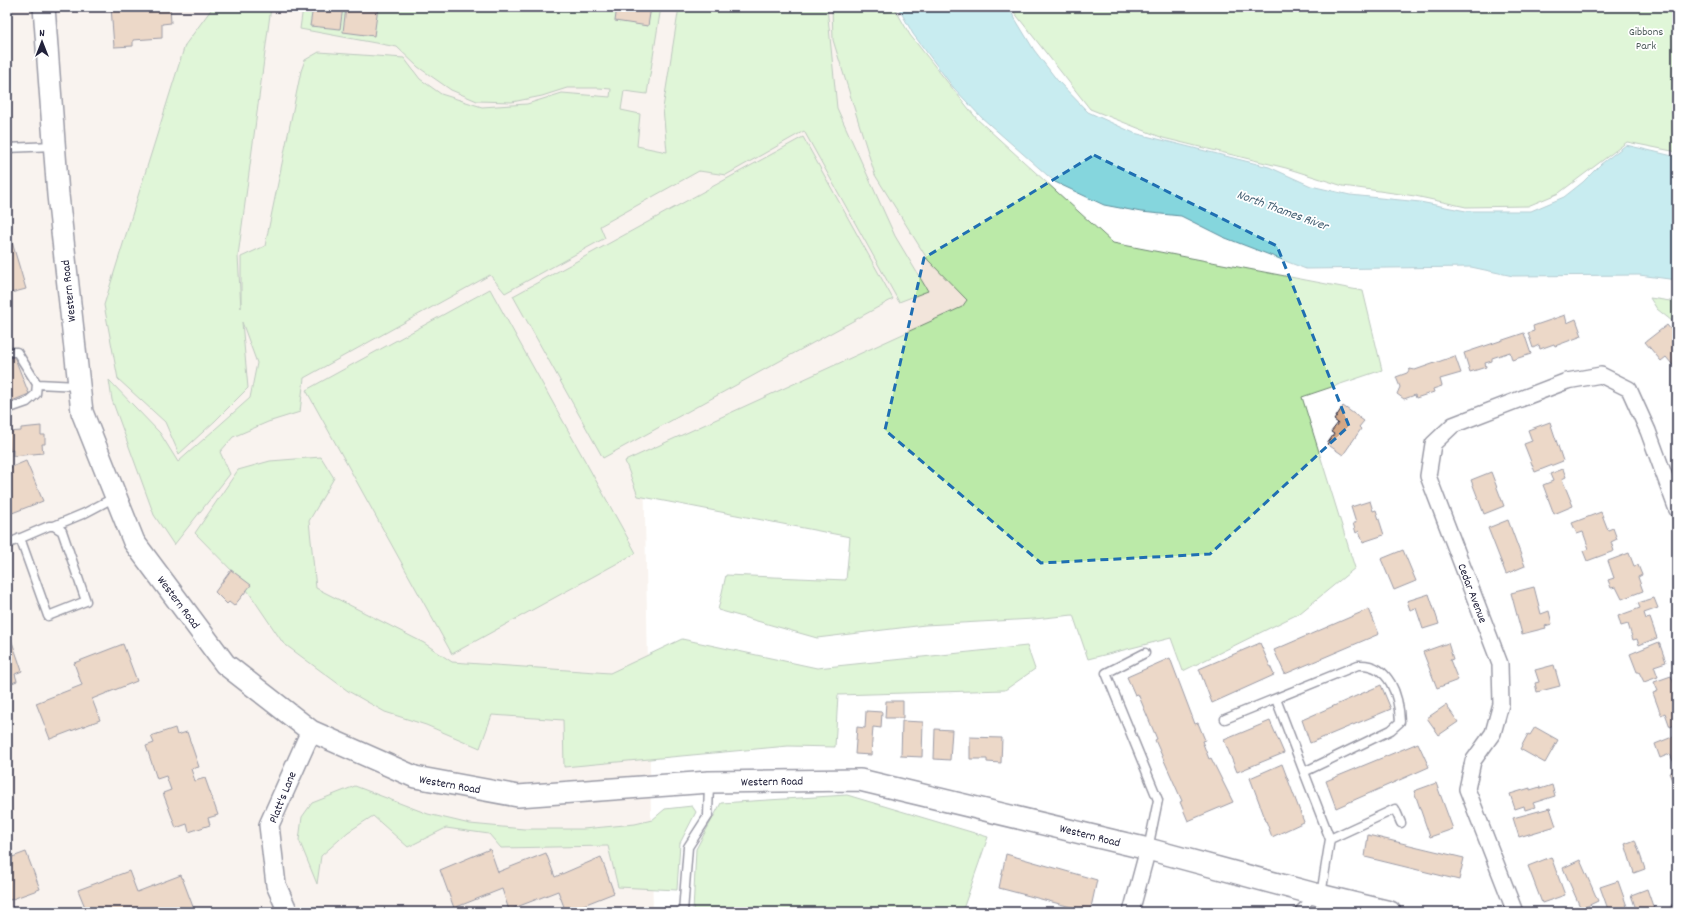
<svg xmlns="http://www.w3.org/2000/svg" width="1684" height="919" viewBox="0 0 1684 919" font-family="Dekko,sans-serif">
  <rect width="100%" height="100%" fill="#fff"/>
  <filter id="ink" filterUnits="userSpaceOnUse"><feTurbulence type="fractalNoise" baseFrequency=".025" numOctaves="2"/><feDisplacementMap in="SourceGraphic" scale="8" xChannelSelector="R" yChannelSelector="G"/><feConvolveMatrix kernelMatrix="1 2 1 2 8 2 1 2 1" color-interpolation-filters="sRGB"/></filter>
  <g filter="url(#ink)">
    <path fill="#f2e5db" d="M 7,7 L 889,7 L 931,81 L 1094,246 L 644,467 L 653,912 L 7,912 Z"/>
    <path fill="#bbeaa8" stroke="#6e8672" d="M 213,7 L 271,7 L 238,256 L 241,308 L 241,257 L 265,246 L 301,71 L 305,60 L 319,52 L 404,58 L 420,79 L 441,94 L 482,107 L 527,104 L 562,93 L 610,97 L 611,89 L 599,88 L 567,88 L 542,96 L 512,102 L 477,101 L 451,90 L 418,67 L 397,47 L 300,29 L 303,7 L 661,7 L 647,94 L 624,91 L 621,110 L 640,114 L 637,146 L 667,152 L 663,108 L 679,7 L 827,7 L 837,108 L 895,236 L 928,291 L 899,302 L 804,131 L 726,175 L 699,171 L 600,226 L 605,238 L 505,293 L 490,275 L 304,378 L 300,412 L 268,422 L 233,437 L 220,452 L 230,474 L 174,545 L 154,515 L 112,400 L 109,380 L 160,433 L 178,462 L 250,398 L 257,363 L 242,322 L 248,388 L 215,421 L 179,454 L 165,422 L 118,379 L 104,305 L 185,45 Z
      M 832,7 L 894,7 L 910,35 L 977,119 L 1113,243 L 1363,291 L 1382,370 L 1302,397 L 1355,568 L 1300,613 L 1183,671 L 1171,638 L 1088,659 L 1073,615 L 1034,619 L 925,625 L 817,638 L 718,610 L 726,575 L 846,580 L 850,537 L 638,496 L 625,461 L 962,307 L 967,300 L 928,260 L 875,175 L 833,40 Z
      M 1010,7 L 1677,7 L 1677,152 L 1627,142 L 1559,193 L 1528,206 L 1466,207 L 1415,196 L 1343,186 L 1286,168 L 1163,138 L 1090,109 Z
      M 803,137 L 893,299 L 603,458 L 513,296 Z
      M 490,289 L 636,553 L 452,654 L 306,390 Z
      M 1650,298 L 1677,302 L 1677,325 L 1657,309 Z
      M 321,457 L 334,478 L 309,521 L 316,588 L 424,643 L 452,662 L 610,673 L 682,639 L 817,668 L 1027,646 L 1035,669 L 1005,690 L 838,695 L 835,747 L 788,746 L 564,767 L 563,720 L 492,715 L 480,748 L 426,725 L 385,712 L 348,691 L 283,643 L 239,578 L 195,533 L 238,470 L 270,461 Z
      M 355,786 L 428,814 L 470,824 L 524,829 L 583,829 L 635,824 L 652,820 L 665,809 L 692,806 L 696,812 L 680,843 L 677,890 L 618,887 L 608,846 L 501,848 L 489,834 L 446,828 L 408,847 L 373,816 L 348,832 L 321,856 L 317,884 L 299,840 L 302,817 L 312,803 Z
      M 847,795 L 988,837 L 962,912 L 693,912 L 696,849 L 721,803 Z"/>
    <path fill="#85d6dd" stroke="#5d8e9c" d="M 898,7 L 1008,7 L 1034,50 L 1057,80 L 1088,112 L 1134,133 L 1269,167 L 1311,186 L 1350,195 L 1420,202 L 1466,211 L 1531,211 L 1564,197 L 1583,182 L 1601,164 L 1626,145 L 1677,157 L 1677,280 L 1639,275 L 1513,276 L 1471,267 L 1306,269 L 1223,237 L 1181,216 L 1141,212 L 1104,205 L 1055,182 L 981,117 L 953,87 L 913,34 Z"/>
    <path fill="#d4a886" stroke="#22223b" d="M 111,7 L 170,7 L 171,23 L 162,24 L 162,38 L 133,40 L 133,46 L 114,47 Z
      M 313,7 L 343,7 L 340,29 L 310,26 Z
      M 346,7 L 378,7 L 374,36 L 343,32 Z
      M 617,7 L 651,7 L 648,26 L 615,21 Z
      M 12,242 L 26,289 L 7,294 L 7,244 Z
      M 1565,315 L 1567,323 L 1576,319 L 1582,336 L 1555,346 L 1554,344 L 1540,349 L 1539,345 L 1533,348 L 1528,333 L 1534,331 L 1533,326 Z
      M 1667,325 L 1677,337 L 1672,342 L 1673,344 L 1677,341 L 1677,370 L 1666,357 L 1661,361 L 1645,342 Z
      M 1524,333 L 1531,354 L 1512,360 L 1510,352 L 1492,358 L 1492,361 L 1485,363 L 1486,367 L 1470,372 L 1464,353 Z
      M 14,356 L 29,394 L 7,403 L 7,359 Z
      M 1455,356 L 1461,373 L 1440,379 L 1442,386 L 1433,389 L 1434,392 L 1416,398 L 1415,395 L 1404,399 L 1397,394 L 1400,387 L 1396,377 L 1407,373 L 1410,369 L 1415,370 Z
      M 1343,406 L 1364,421 L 1359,427 L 1361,429 L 1343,455 L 1327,444 L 1334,434 L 1331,432 L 1338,423 L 1334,420 Z
      M 1550,422 L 1563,461 L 1535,472 L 1524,444 L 1532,441 L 1528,430 Z
      M 41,426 L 41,435 L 45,435 L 45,444 L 42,444 L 43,453 L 13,456 L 13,450 L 10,451 L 8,432 L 21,431 L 21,428 Z
      M 26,461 L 43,501 L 7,515 L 7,469 Z
      M 1563,469 L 1566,477 L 1562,479 L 1573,506 L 1554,514 L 1543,485 L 1553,481 L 1550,474 Z
      M 1491,472 L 1504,506 L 1484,514 L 1471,480 Z
      M 1370,501 L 1373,511 L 1376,510 L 1384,535 L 1363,542 L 1359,531 L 1356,533 L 1353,523 L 1356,523 L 1351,507 Z
      M 1601,512 L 1608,530 L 1613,528 L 1617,539 L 1611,542 L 1614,551 L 1587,561 L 1583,551 L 1589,549 L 1583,532 L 1577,534 L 1572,523 Z
      M 1508,520 L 1525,566 L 1506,574 L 1488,528 Z
      M 1403,550 L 1416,581 L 1394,590 L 1381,559 Z
      M 1629,553 L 1634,566 L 1638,565 L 1642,575 L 1638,577 L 1643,591 L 1622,599 L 1616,587 L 1611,588 L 1608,580 L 1614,578 L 1608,561 Z
      M 231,570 L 251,585 L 234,606 L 229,602 L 227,604 L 215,592 Z
      M 1534,587 L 1541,614 L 1549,611 L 1552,624 L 1545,626 L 1546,628 L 1522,634 L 1511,593 Z
      M 1429,594 L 1439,624 L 1423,629 L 1416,608 L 1410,610 L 1407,601 Z
      M 1654,598 L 1658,608 L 1644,613 L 1646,619 L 1650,618 L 1657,638 L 1639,645 L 1637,639 L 1633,640 L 1628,624 L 1621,626 L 1618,616 L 1640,608 L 1638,603 Z
      M 1369,609 L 1379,634 L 1285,674 L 1274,650 Z
      M 10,636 L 22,671 L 15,674 L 17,681 L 7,685 L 7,637 Z
      M 1659,642 L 1666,662 L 1654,666 L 1658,677 L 1644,682 L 1639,672 L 1637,672 L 1630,654 Z
      M 1260,643 L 1274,675 L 1212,703 L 1199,669 Z
      M 1448,643 L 1453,659 L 1450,660 L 1458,680 L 1437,688 L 1423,652 Z
      M 123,644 L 137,681 L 92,699 L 100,720 L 50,739 L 36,703 L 82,685 L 74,663 Z
      M 1170,658 L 1195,724 L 1198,723 L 1205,740 L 1202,741 L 1209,759 L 1211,758 L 1233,802 L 1188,821 L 1180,802 L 1182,801 L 1155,740 L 1157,739 L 1138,694 L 1135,695 L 1127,677 Z
      M 1554,665 L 1560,686 L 1537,692 L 1535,683 L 1539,682 L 1535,670 Z
      M 1671,676 L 1675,685 L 1677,685 L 1677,724 L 1670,727 L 1665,713 L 1661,715 L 1653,693 L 1658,691 L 1654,682 Z
      M 1381,685 L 1391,709 L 1310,743 L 1302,720 Z
      M 886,701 L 903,701 L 903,718 L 885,718 Z
      M 1446,705 L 1458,722 L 1439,735 L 1427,718 Z
      M 866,711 L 882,712 L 881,728 L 873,727 L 871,755 L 855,754 L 857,727 L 865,728 Z
      M 902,721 L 923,722 L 922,757 L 901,756 Z
      M 1270,721 L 1284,753 L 1237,772 L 1224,740 Z
      M 1535,727 L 1558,740 L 1545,763 L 1520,749 L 1528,734 L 1530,735 Z
      M 175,728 L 177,735 L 187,732 L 199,767 L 191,769 L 195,781 L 205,778 L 218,815 L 208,818 L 210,825 L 189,832 L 187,824 L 176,828 L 163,793 L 171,790 L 166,776 L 157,779 L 146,746 L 154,743 L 151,736 Z
      M 935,729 L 952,730 L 950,760 L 934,759 Z
      M 1677,735 L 1677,762 L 1674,763 L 1670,754 L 1660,758 L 1655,744 Z
      M 970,737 L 1002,738 L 1001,763 L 987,762 L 987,759 L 970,759 Z
      M 1418,743 L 1429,767 L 1336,808 L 1326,781 Z
      M 1282,764 L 1304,822 L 1272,837 L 1250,778 Z
      M 1677,770 L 1677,801 L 1676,802 L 1673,793 L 1677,792 L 1669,773 Z
      M 1436,783 L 1453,829 L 1430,837 L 1414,791 Z
      M 1552,785 L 1555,796 L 1533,803 L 1535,807 L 1525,810 L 1524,806 L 1515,809 L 1510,794 L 1530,788 L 1530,790 L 1540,787 L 1540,789 Z
      M 1550,808 L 1556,826 L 1519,837 L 1513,818 Z
      M 1368,835 L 1464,858 L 1459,880 L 1365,857 Z
      M 1635,840 L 1645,869 L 1634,873 L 1625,844 Z
      M 490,849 L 498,872 L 546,853 L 555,877 L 601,857 L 614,893 L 566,912 L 558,891 L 509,910 L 502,889 L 454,908 L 440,870 Z
      M 26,852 L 40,889 L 7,901 L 7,859 Z
      M 1006,854 L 1097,880 L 1090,912 L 999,888 Z
      M 1551,857 L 1565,895 L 1542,903 L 1528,866 Z
      M 1580,860 L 1598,901 L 1581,909 L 1563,868 Z
      M 129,871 L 137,892 L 181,875 L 195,912 L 140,912 L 140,910 L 134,912 L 87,912 L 78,890 Z
      M 1618,881 L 1629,912 L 1609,912 L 1600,887 Z
      M 1647,889 L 1655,912 L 1637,912 L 1631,895 Z
      M 1677,903 L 1677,912 L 1672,912 L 1671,905 Z"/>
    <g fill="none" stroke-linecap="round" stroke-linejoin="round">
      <defs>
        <path id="service" d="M 7,148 L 53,146
          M 7,352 L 17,352 L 37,384 L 36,394 L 27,402 L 7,409
          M 37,384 L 78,386
          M 54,526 L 85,513 L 115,497
          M 7,544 L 49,526 L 54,526 L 62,531 L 86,601 L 48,616 L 20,538
          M 1145,653 L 1106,673 L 1158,800 L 1148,849
          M 1225,719 L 1358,665 C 1390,663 1399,696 1400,722 L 1391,730 L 1304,772 L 1276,699
          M 1304,772 L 1330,839 L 1321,895
          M 1330,839 L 1395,809 L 1401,823
          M 683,912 L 688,847 L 708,816 L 709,783
          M 1298,912 L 1315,895"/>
        <path id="minor" d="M 1131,912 L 1148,849
          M 1515,912 L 1467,789 L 1473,761 L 1493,733 L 1501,704 L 1500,664 L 1428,476 L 1433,444 L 1453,425 L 1567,381 L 1601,375 L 1629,389 L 1648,431 L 1677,510"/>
        <path id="tertiary" d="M 288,912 L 276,885 L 269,825 L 311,731"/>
        <path id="secondary" d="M 44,7 L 58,195 L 82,412 L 134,542 L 225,664 L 311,731 L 415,777 L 518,796 L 709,782 L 860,780 L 1148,849 L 1315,894 L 1390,912"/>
      </defs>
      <use href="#service" stroke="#22223b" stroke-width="11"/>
      <use href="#minor" stroke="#22223b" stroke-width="18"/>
      <use href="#tertiary" stroke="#22223b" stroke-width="22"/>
      <use href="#secondary" stroke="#22223b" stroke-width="24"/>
      <use href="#service" stroke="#fff" stroke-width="8"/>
      <use href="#minor" stroke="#fff" stroke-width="15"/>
      <use href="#tertiary" stroke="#fff" stroke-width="19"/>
      <use href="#secondary" stroke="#fff" stroke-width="21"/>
    </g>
  </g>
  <path d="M0 0H1684V919H0ZM 1094,155 L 1277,246 L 1349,426 L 1210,554 L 1041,563 L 885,430 L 924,258 Z" fill="#fff" fill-opacity=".55" fill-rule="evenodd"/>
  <path fill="none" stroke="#1f6fb2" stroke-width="3" stroke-dasharray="8 5" stroke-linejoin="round" d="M 1094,155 L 1277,246 L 1349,426 L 1210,554 L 1041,563 L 885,430 L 924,258 Z"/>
  <g text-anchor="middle" stroke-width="3.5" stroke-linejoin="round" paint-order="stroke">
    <g font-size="12" fill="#505e5c" stroke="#fff">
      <text x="1646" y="35">Gibbons<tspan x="1646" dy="14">Park</tspan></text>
    </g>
    <g font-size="12" fill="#22223b" stroke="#fff">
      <text transform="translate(68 291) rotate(-96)" y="4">Western Road</text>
      <text transform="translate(1473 593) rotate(69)" y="4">Cedar Avenue</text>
      <text transform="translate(179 602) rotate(53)" y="4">Western Road</text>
      <text transform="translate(772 781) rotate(-1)" y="4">Western Road</text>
      <text transform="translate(450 784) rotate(10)" y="4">Western Road</text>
      <text transform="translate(282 797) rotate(-68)" y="4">Platt's Lane</text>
      <text transform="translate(1090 835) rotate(14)" y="4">Western Road</text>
    </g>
    <g font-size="13" font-style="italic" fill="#456174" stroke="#fff">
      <text transform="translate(1283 209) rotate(20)" y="5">North Thames River</text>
    </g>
  </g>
  <rect width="1684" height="919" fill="none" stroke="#fff" stroke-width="24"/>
  <rect x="12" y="12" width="1660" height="895" fill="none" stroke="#22223b" stroke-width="1.5" filter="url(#ink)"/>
  <g transform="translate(42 42)" stroke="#ffffff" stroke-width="3" paint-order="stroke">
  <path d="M0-3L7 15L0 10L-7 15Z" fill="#22223b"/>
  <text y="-6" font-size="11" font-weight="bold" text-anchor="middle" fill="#22223b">N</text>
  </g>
</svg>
